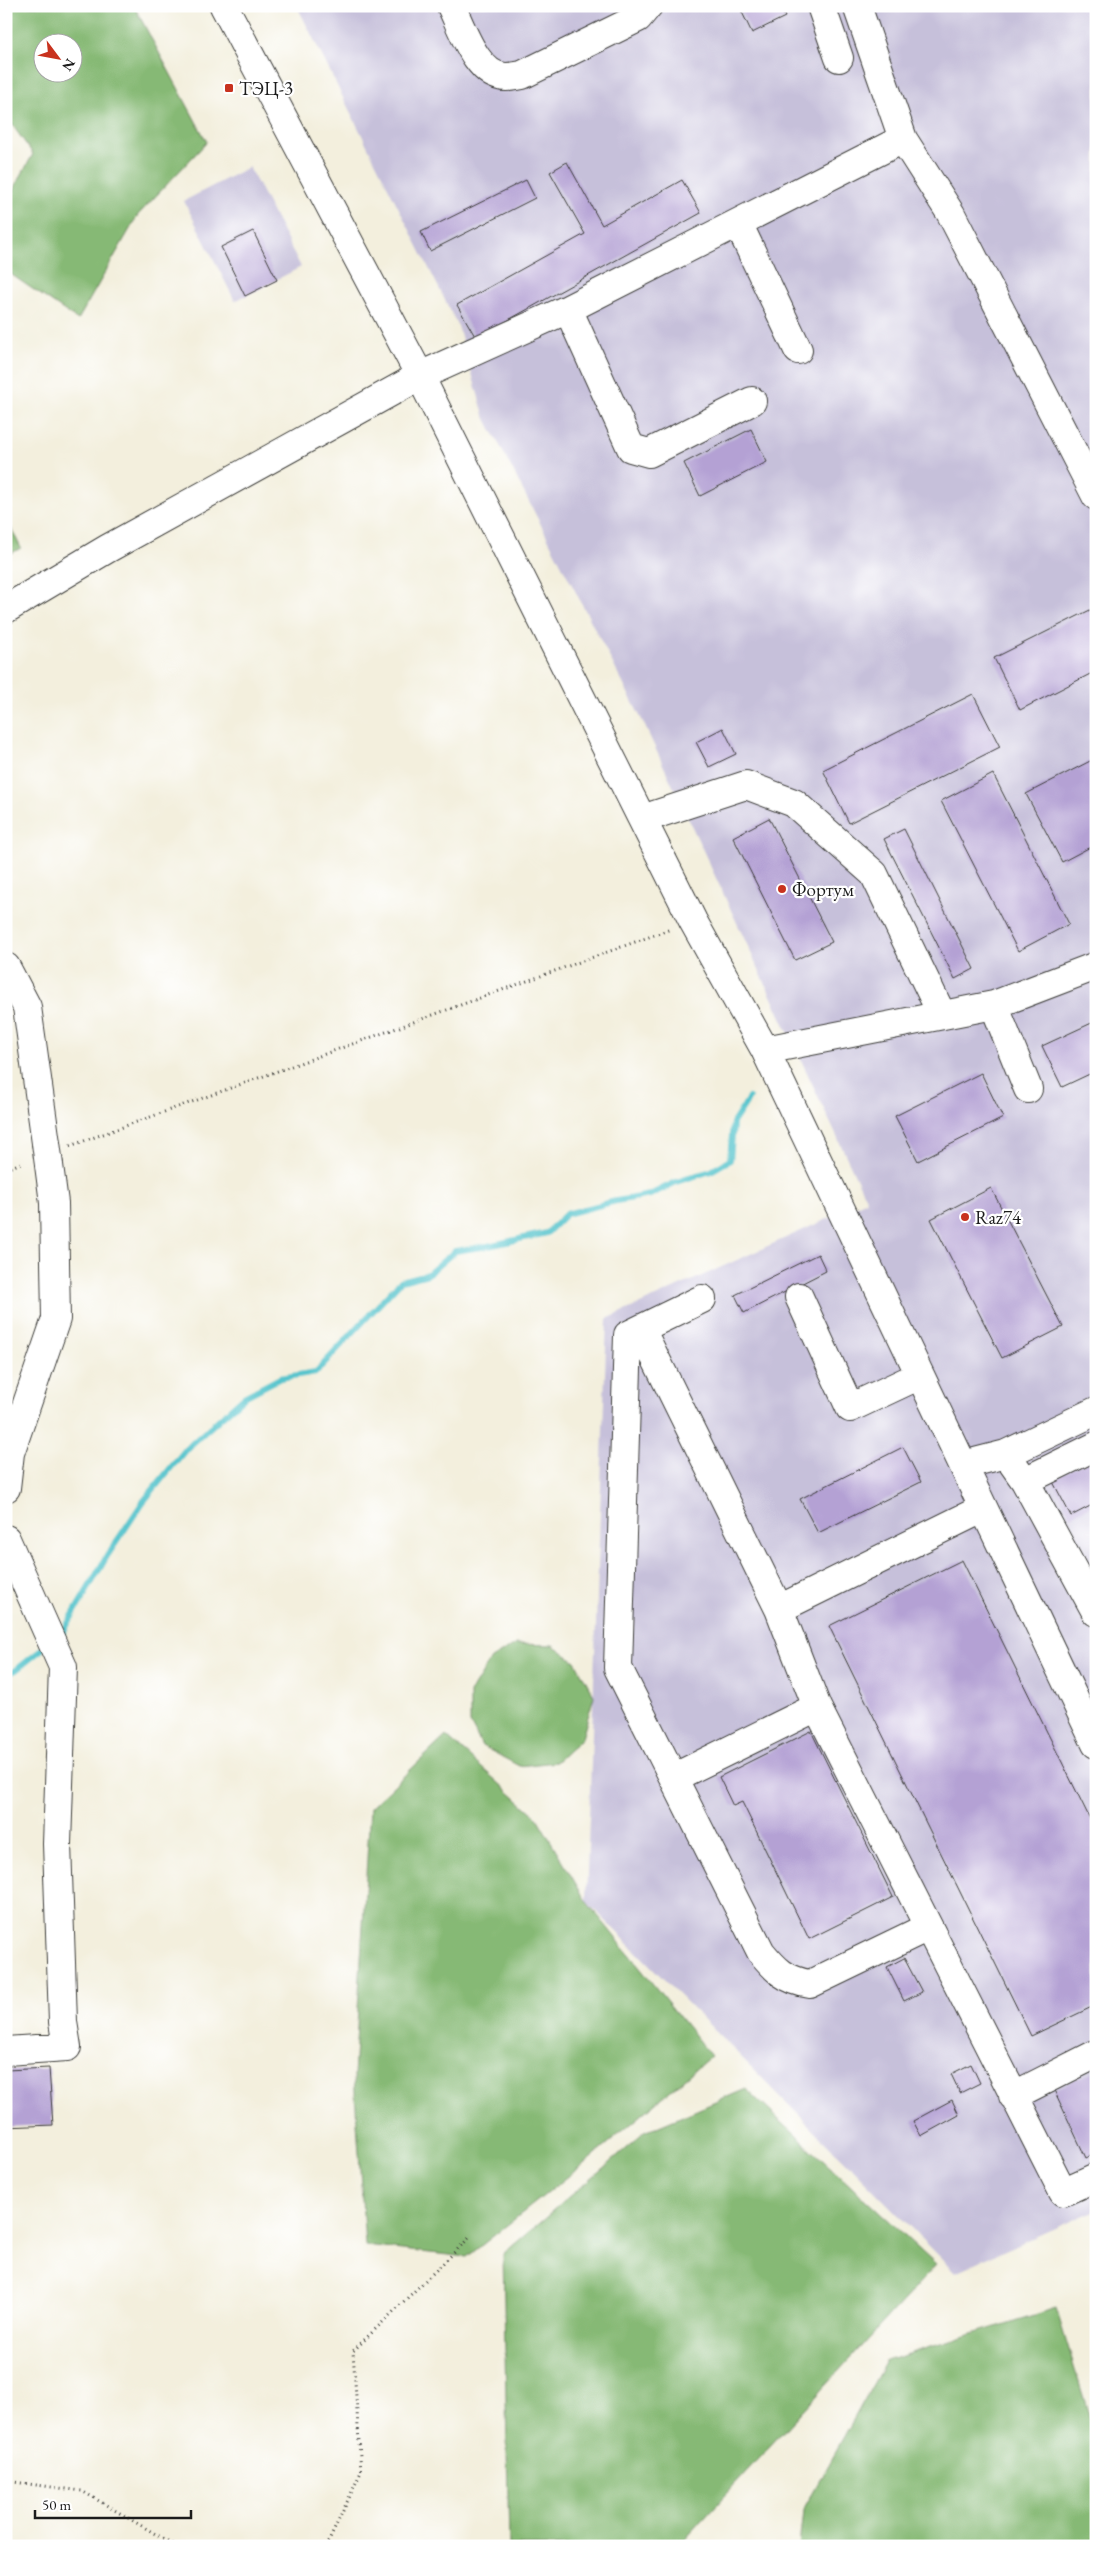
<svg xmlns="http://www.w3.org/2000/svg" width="1102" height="2552" viewBox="0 0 1102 2552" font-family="'EB Garamond',serif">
  <rect width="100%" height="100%" fill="#fff"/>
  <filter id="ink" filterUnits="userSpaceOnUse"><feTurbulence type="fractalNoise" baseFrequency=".02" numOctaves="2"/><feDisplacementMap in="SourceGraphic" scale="10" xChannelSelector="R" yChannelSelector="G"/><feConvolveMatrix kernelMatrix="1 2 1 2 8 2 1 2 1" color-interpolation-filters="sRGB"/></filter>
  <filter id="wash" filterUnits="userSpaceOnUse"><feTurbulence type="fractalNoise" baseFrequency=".0096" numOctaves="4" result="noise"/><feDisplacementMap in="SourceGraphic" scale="20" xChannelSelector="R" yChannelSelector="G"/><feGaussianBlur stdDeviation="1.12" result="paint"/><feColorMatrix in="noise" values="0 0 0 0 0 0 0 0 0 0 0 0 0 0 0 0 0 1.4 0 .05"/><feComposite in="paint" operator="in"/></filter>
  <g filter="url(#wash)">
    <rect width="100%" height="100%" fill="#f3efdd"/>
    <path fill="#c6c0da" d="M 297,6 L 1096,6 L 1096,2210 L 955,2272 L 586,1901 L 607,1319 L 867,1201 L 643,722 L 484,415 L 458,326 Z
      M 249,167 L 301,267 L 235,301 L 184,201 Z"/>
    <path fill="#86b974" stroke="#516a48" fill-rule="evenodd" d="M 6,6 L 134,6 L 207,142 L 138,215 L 78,320 L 6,271 L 6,203 L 33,154 L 6,116 ZM 42,42 L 72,42 L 72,72 L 42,72 Z
      M 6,518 L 21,548 L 6,556 Z
      M 516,1644 L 553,1645 L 575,1661 L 594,1696 L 582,1738 L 556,1762 L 519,1766 L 482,1746 L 470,1723 L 470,1693 L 491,1659 Z
      M 446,1736 L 536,1816 L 586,1901 L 711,2056 L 590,2159 L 467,2257 L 365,2246 L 354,2076 L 370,1808 Z
      M 746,2089 L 936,2265 L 678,2546 L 509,2546 L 503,2254 L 645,2132 Z
      M 1056,2308 L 1096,2439 L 1096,2546 L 799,2546 L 803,2510 L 886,2361 Z"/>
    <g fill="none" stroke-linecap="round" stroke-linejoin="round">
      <path stroke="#58c5cd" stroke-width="6" d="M 59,1639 L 107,1556 L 143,1502 L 186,1449 L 244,1397 L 280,1378 L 316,1372 L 401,1281 L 428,1274 L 455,1251 L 488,1246 L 547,1233 L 566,1214 L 616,1201 L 650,1195 L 676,1182 L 711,1171 L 730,1160 L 733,1123 L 749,1098
        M 6,1674 L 16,1670 L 46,1646"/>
    </g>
    <g id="blocks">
      <path fill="#b4a1d4" d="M 739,6 L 780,6 L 785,17 L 752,33 Z
        M 567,162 L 602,225 L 682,180 L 701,213 L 476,338 L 457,305 L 585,234 L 550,172 Z
        M 526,180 L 535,198 L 430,251 L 421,232 Z
        M 253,231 L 277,280 L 245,296 L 221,247 Z
        M 751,429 L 767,462 L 700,496 L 684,463 Z
        M 1096,607 L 1096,671 L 1020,710 L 994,658 Z
        M 973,694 L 1000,747 L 849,823 L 823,770 Z
        M 723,728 L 736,754 L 709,767 L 696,742 Z
        M 1096,758 L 1096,844 L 1062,862 L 1026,794 Z
        M 993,774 L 1069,924 L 1018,951 L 941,801 Z
        M 769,818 L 832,942 L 795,960 L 733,837 Z
        M 904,829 L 974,969 L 955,979 L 884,839 Z
        M 1096,1021 L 1096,1071 L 1062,1087 L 1042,1046 Z
        M 981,1073 L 1003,1118 L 918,1161 L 895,1116 Z
        M 991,1188 L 1063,1327 L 1002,1358 L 931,1219 Z
        M 818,1254 L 826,1271 L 744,1313 L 735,1295 Z
        M 903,1447 L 921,1482 L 818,1533 L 800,1499 Z
        M 1096,1457 L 1096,1503 L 1071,1516 L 1052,1480 Z
        M 962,1560 L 1096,1831 L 1096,2005 L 1031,2036 L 829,1626 Z
        M 811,1731 L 893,1897 L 809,1939 L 742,1802 L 733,1806 L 719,1777 Z
        M 904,1958 L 922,1992 L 904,2001 L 887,1967 Z
        M 971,2064 L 980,2083 L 960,2093 L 951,2074 Z
        M 49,2068 L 53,2125 L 6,2127 L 6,2070 Z
        M 1096,2070 L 1096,2153 L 1086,2158 L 1054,2090 Z
        M 952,2100 L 959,2115 L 921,2136 L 913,2121 Z"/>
    </g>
  </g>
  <g filter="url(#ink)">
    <use href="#blocks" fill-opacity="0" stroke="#3c3c39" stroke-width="1"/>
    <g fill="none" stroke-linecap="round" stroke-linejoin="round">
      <defs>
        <path id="minor" d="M 224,6 L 420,376 L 693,921 L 765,1050 L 1096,1744
          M 451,6 C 462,28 477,77 506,77 C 511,77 517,76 522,75 L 638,18 L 648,6
          M 821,6 L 839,58
          M 857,6 L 903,139 L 951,214 L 1096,496
          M 738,223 L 798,350
          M 568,309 L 631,448 L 649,453 L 752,401
          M 6,609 L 107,549 L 420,376 L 568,309 L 903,139
          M 642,819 L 746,785 L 794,803 L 874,874 L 942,1015
          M 6,967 L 27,1007 L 46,1143
          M 994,1005 L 1028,1089
          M 765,1050 L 994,1005 L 1096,966
          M 799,1297 L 850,1408 L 920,1375
          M 702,1299 L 628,1335 L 618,1668 L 761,1952 C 776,1970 785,1980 810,1984 L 928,1927
          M 641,1329 L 779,1609 L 817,1707 L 1063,2192 L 1096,2177
          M 1006,1454 L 1025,1481 L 1096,1612
          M 963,1465 L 1006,1454 L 1096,1411
          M 1025,1481 L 1096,1446
          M 6,1488 L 10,1453 L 56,1319 L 54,1203 L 49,1165
          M 6,1539 L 63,1667 L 57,1844 L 63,2022 L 67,2047 L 6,2051
          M 779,1609 L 982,1509
          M 675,1777 L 817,1707
          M 1013,2096 L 1096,2054"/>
      </defs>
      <use href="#minor" stroke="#3c3c39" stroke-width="30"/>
      <path stroke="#3c3c39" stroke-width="3" stroke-dasharray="1 4" stroke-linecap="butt" d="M 70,1146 L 671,929
        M 6,1169 L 24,1162
        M 6,2481 L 82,2491 L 176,2546
        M 324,2546 L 329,2541 L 361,2472 L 353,2351 L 469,2238"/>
      <use href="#minor" stroke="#fff" stroke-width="28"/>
      <defs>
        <path id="minor-bridge" d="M 46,1143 L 49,1165"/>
      </defs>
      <use href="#minor-bridge" stroke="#3c3c39" stroke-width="30" stroke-linecap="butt"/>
      <use href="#minor-bridge" stroke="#fff" stroke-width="28"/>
    </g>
  </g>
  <g fill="#c8321e" stroke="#fff" stroke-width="2">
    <rect x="224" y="83" width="10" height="10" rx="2.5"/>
    <circle cx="782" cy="889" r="5"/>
    <circle cx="965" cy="1217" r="5"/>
  </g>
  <g text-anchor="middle" stroke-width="4.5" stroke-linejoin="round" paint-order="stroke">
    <g font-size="19" fill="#1c1c1c" stroke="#fff" text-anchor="start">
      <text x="239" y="95">ТЭЦ-3</text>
      <text x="792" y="896">Фортум</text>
      <text x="975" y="1224">Raz74</text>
    </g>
  </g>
  <rect width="1102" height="2552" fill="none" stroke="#fff" stroke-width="25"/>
  <g transform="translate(58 58) rotate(122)"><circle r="24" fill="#ffffff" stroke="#a4a4a4"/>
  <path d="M0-4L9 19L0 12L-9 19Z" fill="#c8321e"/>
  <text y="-8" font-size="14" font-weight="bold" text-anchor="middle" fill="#1c1c1c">N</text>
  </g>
  <path d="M35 2510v8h156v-8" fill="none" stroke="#1c1c1c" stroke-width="2.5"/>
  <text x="42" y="2510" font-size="15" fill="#1c1c1c" stroke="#ffffff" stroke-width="4" paint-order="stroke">50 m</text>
</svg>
